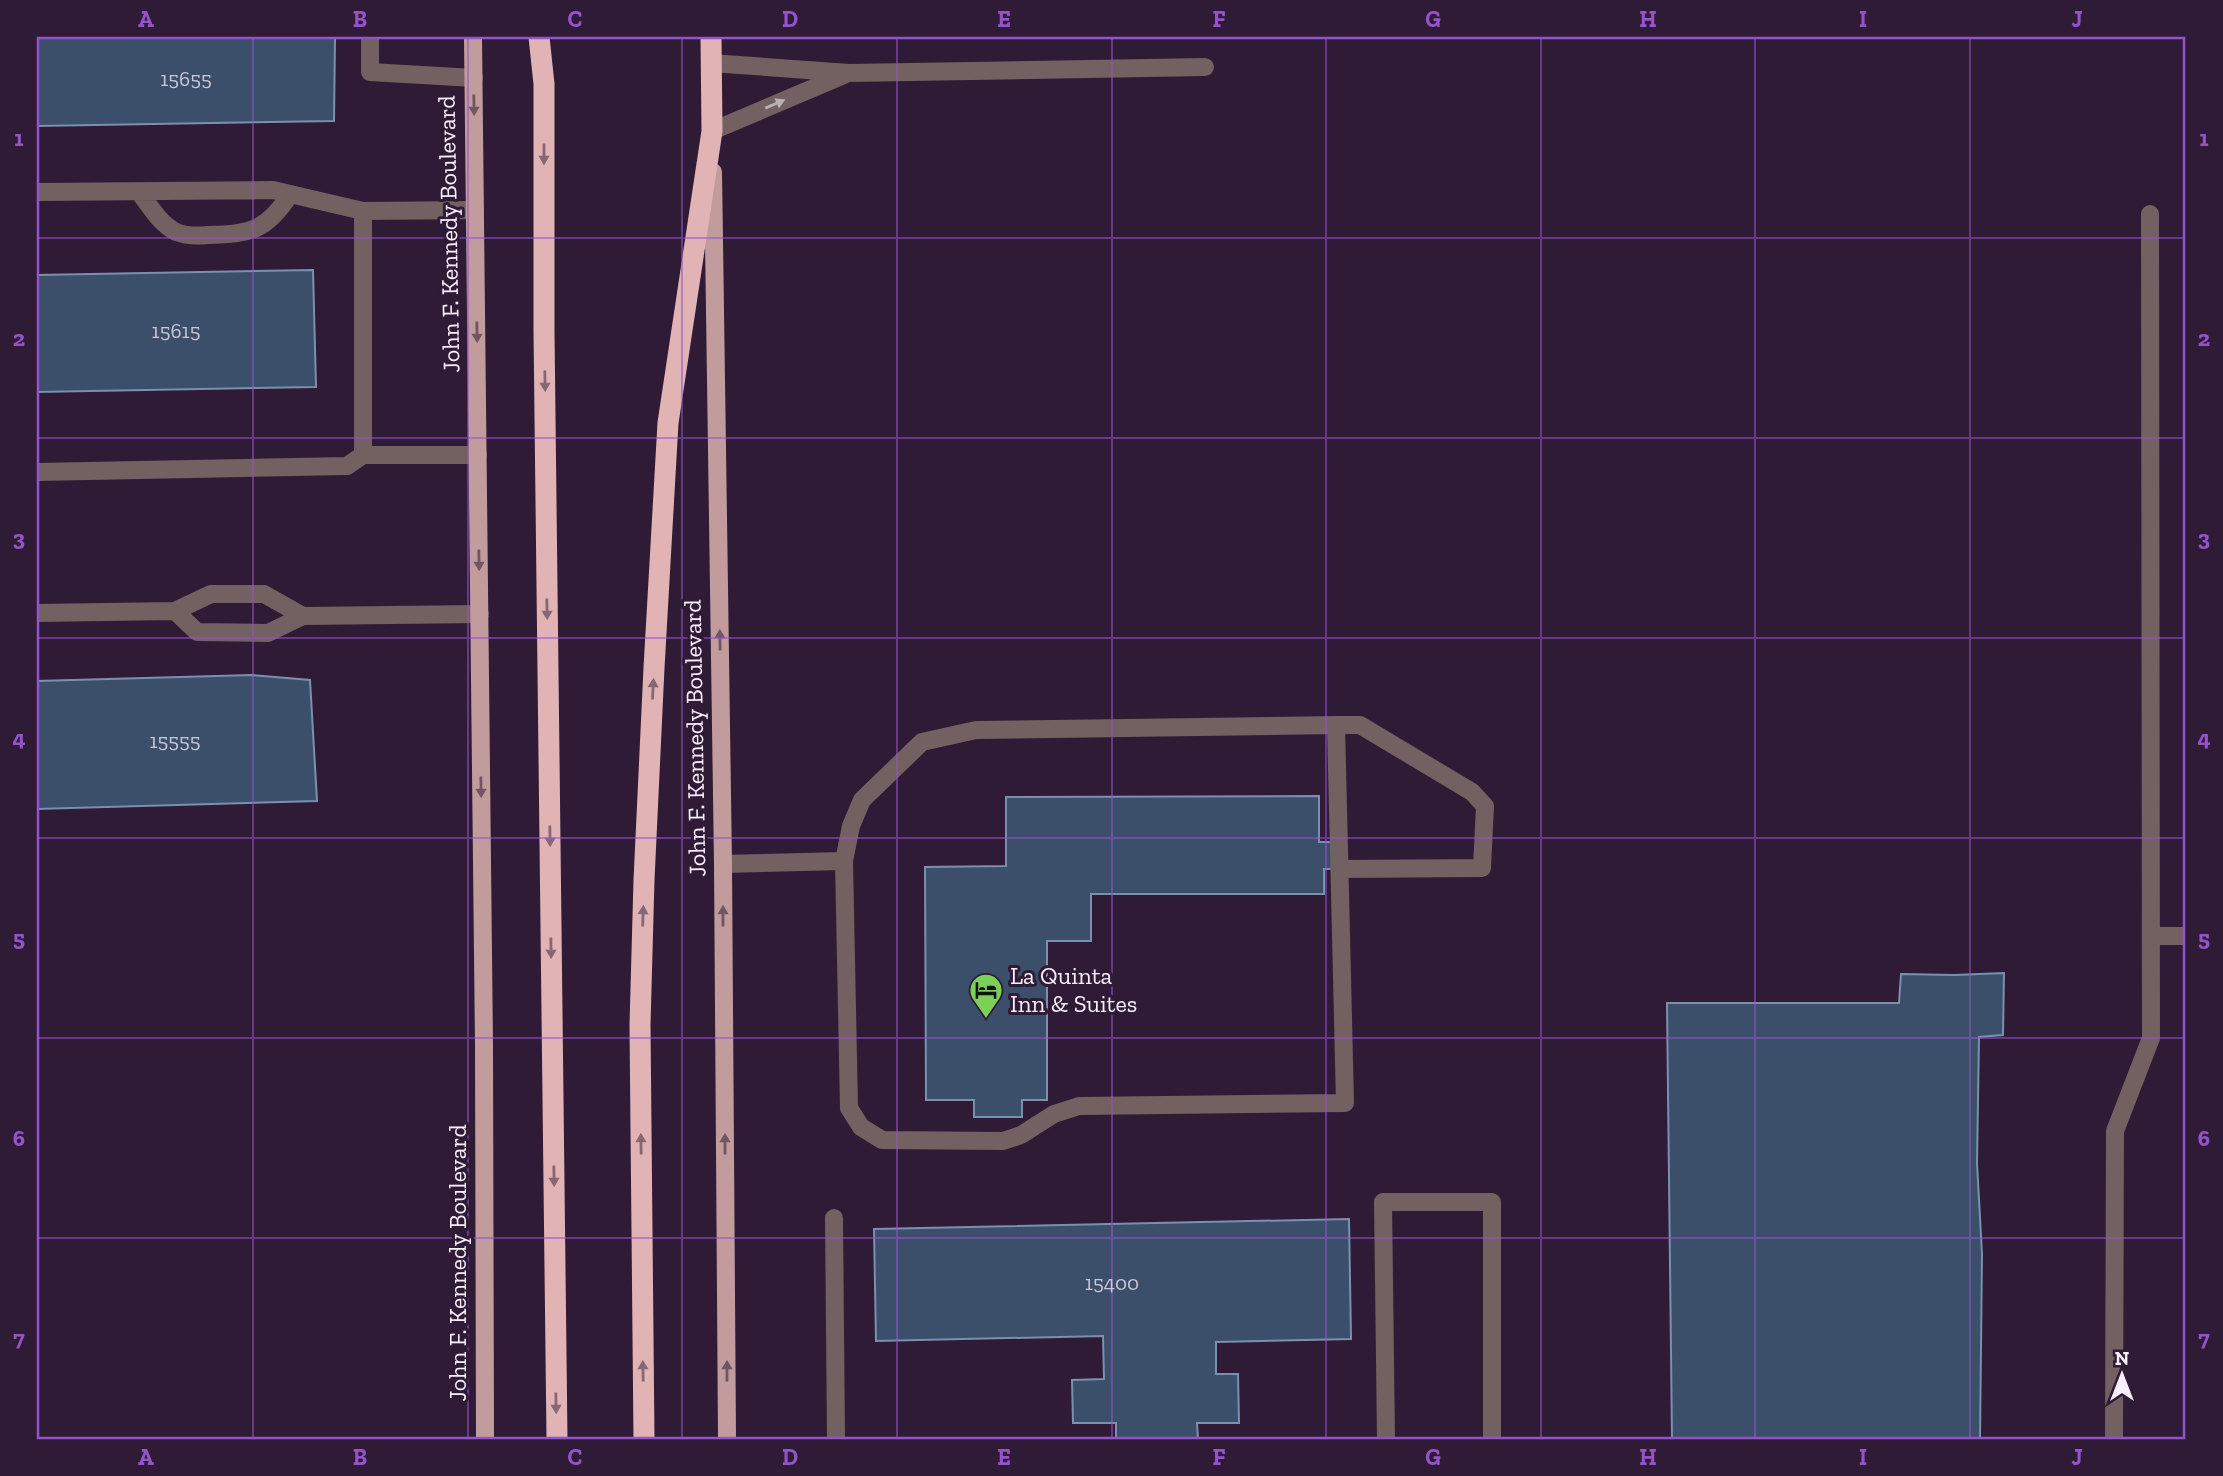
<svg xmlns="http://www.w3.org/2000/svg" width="2223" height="1476" viewBox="0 0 2223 1476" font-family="'Zilla Slab',serif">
  <rect width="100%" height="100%" fill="#2f1b35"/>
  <path fill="#3b4f6b" stroke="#7a90af" stroke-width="2" d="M 37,37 L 335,37 L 334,121 L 37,126 Z
    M 313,270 L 316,387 L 37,392 L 37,275 Z
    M 252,675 L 310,680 L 317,801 L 37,809 L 37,681 Z
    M 1319,796 L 1319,842 L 1338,842 L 1338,869 L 1324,869 L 1324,894 L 1091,894 L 1091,941 L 1047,941 L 1047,1100 L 1022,1100 L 1022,1117 L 974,1117 L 974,1100 L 926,1100 L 925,867 L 1006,866 L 1006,797 Z
    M 2004,973 L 2003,1035 L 1979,1037 L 1977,1163 L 1982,1254 L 1980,1439 L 1672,1439 L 1667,1003 L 1899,1003 L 1901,974 L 1954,975 Z
    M 1349,1219 L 1351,1339 L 1216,1342 L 1216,1374 L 1238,1374 L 1239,1423 L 1197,1423 L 1198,1439 L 1116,1439 L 1116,1423 L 1073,1423 L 1072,1380 L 1104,1379 L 1103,1336 L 876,1341 L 874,1229 Z"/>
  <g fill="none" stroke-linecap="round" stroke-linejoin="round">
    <path stroke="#736060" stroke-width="18" d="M 370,37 L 370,72 L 474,78
      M 711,63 L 849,73 L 1205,67
      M 712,131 L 844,75
      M 37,192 L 273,190 L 363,211 L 475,210
      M 139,192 C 150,206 159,223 176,232 C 186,236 198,236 208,235 C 250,234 267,231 290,194
      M 363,211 L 363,455
      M 37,472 L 347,466 L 363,455 L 478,455
      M 175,611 L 197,632 L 268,633 L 303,616
      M 37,613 L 175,611 L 211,594 L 264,594 L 303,616 L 480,614
      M 1336,725 L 1345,1103 L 1079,1106 L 1054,1114 L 1021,1135 L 1003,1141 L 882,1140 L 861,1127 L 849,1108 L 844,861 L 851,826 L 862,800 L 922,742 L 976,730 Z
      M 1336,725 L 1360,725 L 1472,792 L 1485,806 L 1482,868 L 1340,869
      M 723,864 L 844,861
      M 2151,936 L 2186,936
      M 834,1218 L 836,1439
      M 1386,1439 L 1383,1202 L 1492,1202 L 1492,1439
      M 2114,1439 L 2115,1131 L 2151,1038 L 2150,214"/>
    <path stroke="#c29c9c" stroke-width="18" d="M 473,37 L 484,1045 L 485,1439
      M 713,172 L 723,864 L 727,1439"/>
    <path stroke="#e1b3b4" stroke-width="21" d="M 539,37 L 544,84 L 544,331 L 557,1439
      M 644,1439 L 640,1025 L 644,880 L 654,668 L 668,423 L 712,131 L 711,37"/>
  </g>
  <defs><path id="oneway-solid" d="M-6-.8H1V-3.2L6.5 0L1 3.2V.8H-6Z" transform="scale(1.75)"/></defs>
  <use fill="#bdafb6" href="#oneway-solid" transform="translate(775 104) rotate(-23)"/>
  <g fill="#715563">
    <use href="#oneway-solid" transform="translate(474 105) rotate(89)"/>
    <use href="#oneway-solid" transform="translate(477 332) rotate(89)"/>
    <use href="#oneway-solid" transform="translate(479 560) rotate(89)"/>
    <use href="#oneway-solid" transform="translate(720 640) rotate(-91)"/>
    <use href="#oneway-solid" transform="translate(481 787) rotate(89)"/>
    <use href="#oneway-solid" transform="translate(723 916) rotate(-90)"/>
    <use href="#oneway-solid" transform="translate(725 1144) rotate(-90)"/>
    <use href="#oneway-solid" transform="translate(727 1371) rotate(-90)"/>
  </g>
  <g fill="#886774">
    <use href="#oneway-solid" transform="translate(544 154) rotate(90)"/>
    <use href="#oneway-solid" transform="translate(545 381) rotate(89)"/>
    <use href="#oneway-solid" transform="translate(547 609) rotate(89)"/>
    <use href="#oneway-solid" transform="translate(653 689) rotate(-87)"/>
    <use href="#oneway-solid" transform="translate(550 836) rotate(89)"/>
    <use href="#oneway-solid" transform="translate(643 916) rotate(-88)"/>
    <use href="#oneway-solid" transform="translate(551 948) rotate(89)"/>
    <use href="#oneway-solid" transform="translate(641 1144) rotate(-91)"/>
    <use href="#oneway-solid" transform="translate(554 1176) rotate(89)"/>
    <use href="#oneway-solid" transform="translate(643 1371) rotate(-91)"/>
    <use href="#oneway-solid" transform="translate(556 1403) rotate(89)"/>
  </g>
  <path fill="none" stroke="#9453cb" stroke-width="2" stroke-opacity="0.55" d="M 253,37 L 253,1439M 468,37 L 468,1439M 682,37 L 682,1439M 897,37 L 897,1439M 1112,37 L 1112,1439M 1326,37 L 1326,1439M 1541,37 L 1541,1439M 1755,37 L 1755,1439M 1970,37 L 1970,1439M 37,238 L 2186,238M 37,438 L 2186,438M 37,638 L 2186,638M 37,838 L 2186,838M 37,1038 L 2186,1038M 37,1238 L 2186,1238"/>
  <defs>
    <symbol id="hotel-pin" viewBox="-11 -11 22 30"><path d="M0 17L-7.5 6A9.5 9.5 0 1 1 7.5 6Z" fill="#7bd156" stroke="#2f1b35"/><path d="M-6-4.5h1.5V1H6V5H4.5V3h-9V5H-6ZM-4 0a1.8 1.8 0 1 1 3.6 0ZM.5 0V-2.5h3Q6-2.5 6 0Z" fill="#111"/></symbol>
  </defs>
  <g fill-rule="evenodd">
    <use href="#hotel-pin" x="967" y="971" width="38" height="52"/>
  </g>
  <g text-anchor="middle" stroke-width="6" stroke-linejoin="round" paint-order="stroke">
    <g font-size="21" fill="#cac7d8">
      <text x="186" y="86">15655</text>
      <text x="176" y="338">15615</text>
      <text x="175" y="748">15555</text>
      <text x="1112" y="1290">15400</text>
    </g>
    <g font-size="24" fill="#f9effd" stroke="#2f1b35">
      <text transform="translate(449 234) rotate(-91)" y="8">John F. Kennedy Boulevard</text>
      <text transform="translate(695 738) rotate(-91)" y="8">John F. Kennedy Boulevard</text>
      <text transform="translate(458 1263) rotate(-90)" y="8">John F. Kennedy Boulevard</text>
    </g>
    <g font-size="24" fill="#f9effd" stroke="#2f1b35" text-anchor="start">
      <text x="1010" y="984">La Quinta<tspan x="1010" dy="28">Inn &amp; Suites</tspan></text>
    </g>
  </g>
  <rect width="2223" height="1476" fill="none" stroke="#2f1b35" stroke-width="77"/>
  <g transform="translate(2122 1375)" stroke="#2f1b35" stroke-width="5" paint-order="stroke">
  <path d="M0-5L12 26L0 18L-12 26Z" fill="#f9effd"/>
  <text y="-10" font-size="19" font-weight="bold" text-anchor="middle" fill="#f9effd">N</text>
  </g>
  <rect x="38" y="38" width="2146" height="1400" fill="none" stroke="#9453cb" stroke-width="2.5"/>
  <g font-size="23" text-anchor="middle" font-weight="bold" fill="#9453cb">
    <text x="146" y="27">A</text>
    <text x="360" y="27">B</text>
    <text x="575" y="27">C</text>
    <text x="790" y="27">D</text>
    <text x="1004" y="27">E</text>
    <text x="1219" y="27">F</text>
    <text x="1433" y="27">G</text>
    <text x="1648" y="27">H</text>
    <text x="1863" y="27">I</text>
    <text x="2077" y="27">J</text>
    <text x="19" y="146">1</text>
    <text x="2204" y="146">1</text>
    <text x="19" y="346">2</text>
    <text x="2204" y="346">2</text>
    <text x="19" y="546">3</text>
    <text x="2204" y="546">3</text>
    <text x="19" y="746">4</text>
    <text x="2204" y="746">4</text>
    <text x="19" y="946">5</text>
    <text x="2204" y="946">5</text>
    <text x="19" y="1146">6</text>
    <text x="2204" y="1146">6</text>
    <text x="19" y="1346">7</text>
    <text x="2204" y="1346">7</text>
    <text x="146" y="1465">A</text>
    <text x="360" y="1465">B</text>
    <text x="575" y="1465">C</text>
    <text x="790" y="1465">D</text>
    <text x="1004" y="1465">E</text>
    <text x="1219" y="1465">F</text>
    <text x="1433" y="1465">G</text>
    <text x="1648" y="1465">H</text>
    <text x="1863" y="1465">I</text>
    <text x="2077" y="1465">J</text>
  </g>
</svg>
